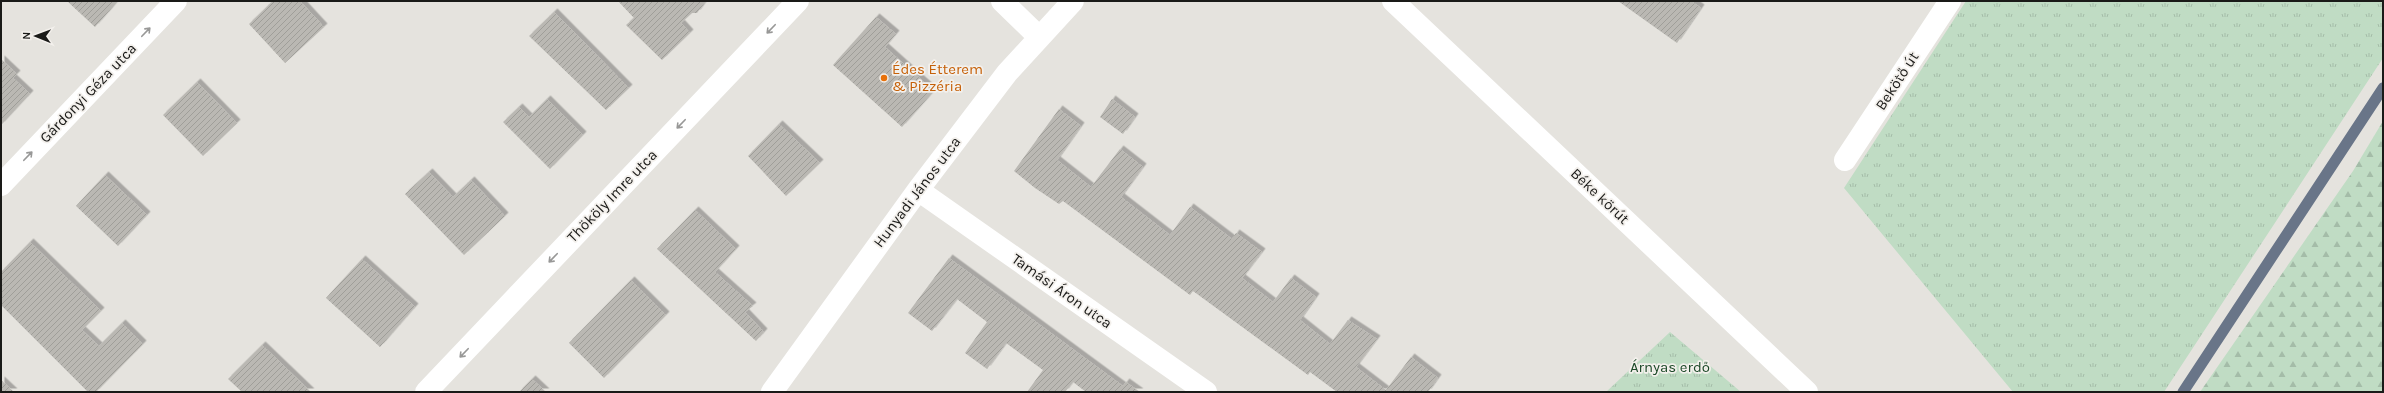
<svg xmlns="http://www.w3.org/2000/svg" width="2384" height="393" viewBox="0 0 2384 393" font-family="Karla,sans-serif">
  <defs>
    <pattern id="forest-firs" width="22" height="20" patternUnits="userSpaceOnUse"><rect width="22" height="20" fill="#c0dcc4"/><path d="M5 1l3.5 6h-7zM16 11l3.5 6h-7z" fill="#a4bca8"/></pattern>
    <pattern id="park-tufts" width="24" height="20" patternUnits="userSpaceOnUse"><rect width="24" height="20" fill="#c0dcc4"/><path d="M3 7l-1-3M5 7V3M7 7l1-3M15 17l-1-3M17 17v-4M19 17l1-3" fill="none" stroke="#a4bca8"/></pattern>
    <pattern id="building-hatch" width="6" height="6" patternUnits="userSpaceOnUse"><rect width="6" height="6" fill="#bab8b3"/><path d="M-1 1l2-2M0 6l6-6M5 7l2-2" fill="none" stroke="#9f9e99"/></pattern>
    <filter id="shadow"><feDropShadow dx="3.5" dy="-3.5" stdDeviation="0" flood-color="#0004"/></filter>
  </defs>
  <rect width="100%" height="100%" fill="#e5e3de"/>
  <path fill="url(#forest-firs)" d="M 2383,121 L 2383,392 L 2200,392 L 2353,171 Z"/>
  <path fill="url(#park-tufts)" d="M 1966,1 L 2383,1 L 2383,58 L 2164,392 L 2013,392 L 1844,188 Z
    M 1670,332 L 1741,392 L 1606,392 Z"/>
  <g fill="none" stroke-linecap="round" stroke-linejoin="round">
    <path stroke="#697588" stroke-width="11" d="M 2183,392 L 2383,88"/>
  </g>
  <path fill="url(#building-hatch)" filter="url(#shadow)" d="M 67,1 L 118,1 L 95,27 Z
    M 273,1 L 300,1 L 324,27 L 285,63 L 249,24 Z
    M 618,1 L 706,1 L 697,13 L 692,13 L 681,23 L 690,33 L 662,60 L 626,25 L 634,18 Z
    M 1618,1 L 1691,1 L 1701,8 L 1677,43 Z
    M 554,12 L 629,88 L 606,110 L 529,36 Z
    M 876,17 L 896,34 L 885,47 L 934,91 L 902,127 L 833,65 Z
    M 1,59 L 17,74 L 13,78 L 30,94 L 1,125 Z
    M 197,82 L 237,123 L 203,156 L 163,115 Z
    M 547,99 L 583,135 L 550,169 L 503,122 L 519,107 L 529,117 Z
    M 1112,99 L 1135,117 L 1123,134 L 1100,117 Z
    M 1059,109 L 1081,126 L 1057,160 L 1091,187 L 1120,149 L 1143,167 L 1121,197 L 1170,235 L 1190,207 L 1232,239 L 1236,233 L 1262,252 L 1242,278 L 1273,302 L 1291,278 L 1316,297 L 1300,320 L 1330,344 L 1348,320 L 1377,339 L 1356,367 L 1386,390 L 1411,357 L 1438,378 L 1428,392 L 1337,392 L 1310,372 L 1308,375 L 1193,291 L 1190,295 L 1063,201 L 1059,204 L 1035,188 L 1014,171 Z
    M 779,124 L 820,163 L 786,196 L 748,156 Z
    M 429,172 L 453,197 L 471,180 L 505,216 L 464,255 L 405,194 Z
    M 105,175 L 147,215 L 118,246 L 76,206 Z
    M 695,210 L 736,249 L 715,272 L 753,306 L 745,312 L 764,332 L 756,341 L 657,249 Z
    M 30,242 L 101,311 L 82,330 L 99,346 L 122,323 L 143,344 L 96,392 L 88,392 L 1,305 L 1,272 Z
    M 949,258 L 1123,386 L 1126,382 L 1140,392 L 1086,392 L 1073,382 L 1065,392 L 1027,392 L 1043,370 L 1006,343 L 987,369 L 965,353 L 987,322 L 957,299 L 932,331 L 908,313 Z
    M 362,259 L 415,307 L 380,347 L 326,298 Z
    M 631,280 L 666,315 L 604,378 L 569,343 Z
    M 262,345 L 311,392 L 242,392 L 228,379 Z
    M 532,379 L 546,392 L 519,392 Z
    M 1,380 L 14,392 L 1,392 Z"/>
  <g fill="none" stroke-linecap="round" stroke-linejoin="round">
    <path stroke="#fff" stroke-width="22" d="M 1002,1 L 1039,37
      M 1393,1 L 1807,392
      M 1845,160 L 1950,1
      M 1,185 L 176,1
      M 918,190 L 1206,392
      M 426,392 L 798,1
      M 772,392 L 918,190 L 1007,73 L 1073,1"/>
  </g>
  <defs><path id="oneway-shaft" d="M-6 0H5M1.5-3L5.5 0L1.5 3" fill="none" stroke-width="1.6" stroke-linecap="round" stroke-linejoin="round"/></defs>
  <g stroke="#989897">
    <use href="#oneway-shaft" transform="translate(771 29) rotate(134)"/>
    <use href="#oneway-shaft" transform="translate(146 32) rotate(-46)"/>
    <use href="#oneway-shaft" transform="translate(681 124) rotate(134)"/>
    <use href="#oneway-shaft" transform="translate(28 156) rotate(-46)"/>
    <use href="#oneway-shaft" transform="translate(553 258) rotate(134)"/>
    <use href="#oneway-shaft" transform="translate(464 353) rotate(134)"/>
  </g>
  <circle fill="#e8710a" stroke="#f3f0ec" stroke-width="1.5" cx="884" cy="78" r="4"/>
  <g text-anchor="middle" stroke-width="3.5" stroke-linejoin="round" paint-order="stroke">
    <g font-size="15" fill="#c56008" stroke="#f3f0ec" text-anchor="start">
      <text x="892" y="74">Édes Étterem<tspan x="892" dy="17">&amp; Pizzéria</tspan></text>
    </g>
    <g font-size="15" fill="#1a1a18" stroke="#f3f0ec">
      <text transform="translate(1897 81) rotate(-57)" y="5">Bekötő út</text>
      <text transform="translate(88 93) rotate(-46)" y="5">Gárdonyi Géza utca</text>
      <text transform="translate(917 192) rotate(-53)" y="5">Hunyadi János utca</text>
      <text transform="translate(612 196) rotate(-46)" y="5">Thököly Imre utca</text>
      <text transform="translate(1600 196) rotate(43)" y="5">Béke körút</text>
      <text transform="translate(1062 291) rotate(35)" y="5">Tamási Áron utca</text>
    </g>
    <g font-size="15" fill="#1c4928" stroke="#f3f0ec">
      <text x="1670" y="372">Árnyas erdő</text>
    </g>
  </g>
  <rect width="2384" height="393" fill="none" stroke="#1a1a18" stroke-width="4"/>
  <g transform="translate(36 36) rotate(271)" stroke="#f3f0ec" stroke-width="3" paint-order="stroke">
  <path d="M0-3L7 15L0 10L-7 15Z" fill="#1a1a18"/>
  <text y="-6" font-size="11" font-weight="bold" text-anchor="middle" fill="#1a1a18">N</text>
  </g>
</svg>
